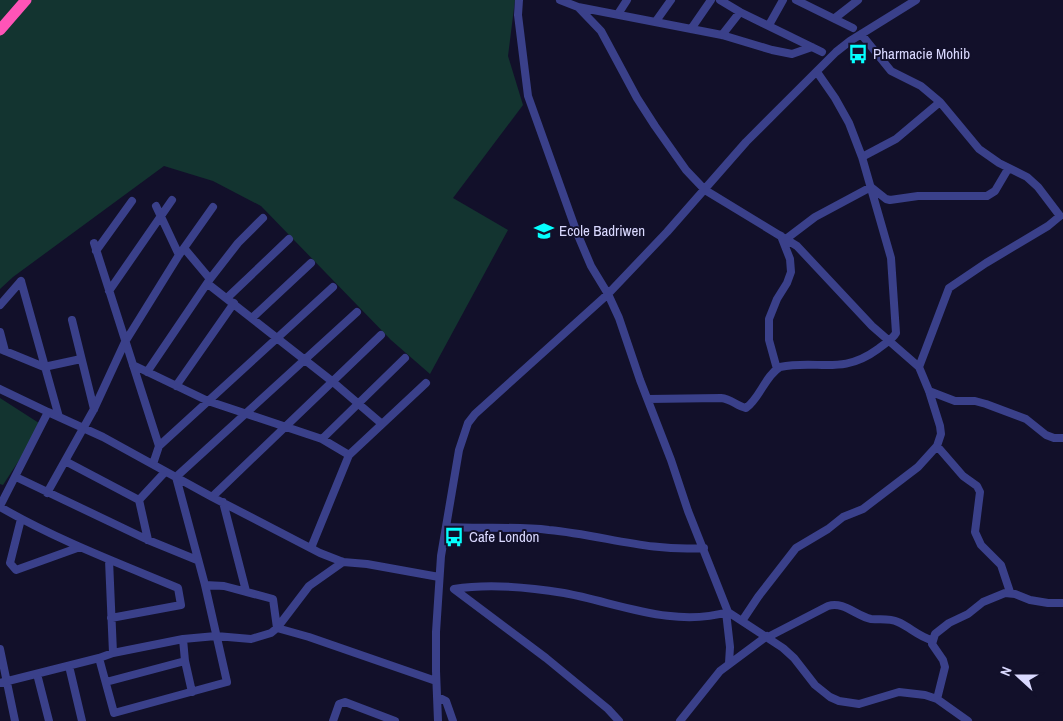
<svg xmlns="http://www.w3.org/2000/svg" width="1063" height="721" viewBox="0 0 1063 721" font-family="'Archivo Narrow',sans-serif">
  <rect width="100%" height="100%" fill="#12102a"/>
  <path fill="#133430" d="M 0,0 L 515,0 L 508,56 L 523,105 L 453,198 L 508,230 L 430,374 L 391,340 L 261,206 L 213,181 L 164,166 L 13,277 L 0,289 Z
    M 0,398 L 42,425 L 3,485 L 0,484 Z"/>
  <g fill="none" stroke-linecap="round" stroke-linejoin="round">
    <path stroke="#3a408a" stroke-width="8" d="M 519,0 L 518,15 L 528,96 L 577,233 L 591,266 L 608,294 L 619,318 L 640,380 L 671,460 L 688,511 L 728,612 L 783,648 L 794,658 L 815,685 L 830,697 L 839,701 L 859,704 L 899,692 L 925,695 L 937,699 L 945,667 L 943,660 L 932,644 L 935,634 L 949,623 L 968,614 L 983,602 L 1005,593 L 1015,594 L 1030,600 L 1048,603 L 1063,603
      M 560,0 L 578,7 L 601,31 L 637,98 L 655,126 L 686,170 L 705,190 L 797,246 L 872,326 L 919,367 L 929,391 L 940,426 L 941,434 L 937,446 L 918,467 L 863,509 L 843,517 L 828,529 L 796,548 L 758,597 L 742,621
      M 720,0 L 740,12 L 822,52
      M 796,0 L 853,28
      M 578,7 L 722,35 L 772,50 L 792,54 L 812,47
      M 618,14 L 627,0
      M 835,18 L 858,0
      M 656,21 L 671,0
      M 769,25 L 783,0
      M 691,29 L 711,0
      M 861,34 L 891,71 L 921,86 L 940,102 L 979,149 L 999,163 L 1027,177 L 1038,187 L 1060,216 L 1048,226 L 986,263 L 949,288 L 919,367
      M 722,35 L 740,12
      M 862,157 L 896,139 L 940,102
      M 156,206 L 179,255
      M 786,239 L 815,217 L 871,187 L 886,199 L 890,200 L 918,196 L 987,196 L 995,191 L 1008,169
      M 94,243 L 159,446 L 153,464
      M 184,248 L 210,279
      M 96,251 L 132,201
      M 21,281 L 59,417
      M 208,284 L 333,382 L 382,424
      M 109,291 L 172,200
      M 227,298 L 289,239
      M 0,305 L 21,281
      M 252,318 L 311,263
      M 72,320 L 94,409
      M 0,332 L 5,351
      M 0,349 L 44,367 L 81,359
      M 133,365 L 208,401 L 322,439 L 349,455
      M 777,369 L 769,340 L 769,319 L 777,299 L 787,283 L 791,272 L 790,259 L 781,236
      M 147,372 L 210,279 L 238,243 L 263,218
      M 176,386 L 234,303
      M 0,389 L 48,412
      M 929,391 L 955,401 L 975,401 L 986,404 L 1026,419 L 1046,435 L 1054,438 L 1063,438
      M 648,399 L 721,398 C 732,399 736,406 746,408 C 760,398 765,376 780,367 C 819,359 841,376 878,349 C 884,344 892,340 896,333 L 891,258 L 862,157 L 849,123 L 835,98 L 817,72
      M 322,439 L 405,358
      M 159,446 L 333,287
      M 937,446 L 963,476 L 977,486 L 980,492 L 975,532 L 981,545 L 1001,565 L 1010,592
      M 65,461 L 139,500
      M 16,477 L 148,540 L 197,560
      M 47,493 L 94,409 L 125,342 L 179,255 L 213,207
      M 212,497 L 381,335
      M 223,502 L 246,591
      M 0,506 L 48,412 L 103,437 L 212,497 L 320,553 L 343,562 L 367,564 L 439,577
      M 0,507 C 57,540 118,563 178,588 L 181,605 L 111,618
      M 21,519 L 10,563 L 16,570 L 80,547
      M 446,527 C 481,529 515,526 549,530 C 603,535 648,552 704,548
      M 148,540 L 139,500 L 165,472
      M 311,548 L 349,455 L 426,383
      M 109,560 L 113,653 L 183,639 L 216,636 L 251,639 L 271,633 L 277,628 L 309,586 L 343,562
      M 205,585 L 224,586 L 273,599 L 277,628 L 309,637 L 436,681
      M 726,612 L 730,647 L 729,663
      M 768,637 L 828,606 C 844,601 856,616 871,619 C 881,620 889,618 898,622 C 910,627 919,637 932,640
      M 0,649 L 15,721
      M 113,653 L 99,658 L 114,713 L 227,682 L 205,585 L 176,477 L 357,312
      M 185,661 L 192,692
      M 69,666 L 82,721
      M 37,674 L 49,721
      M 106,682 L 185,661 L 183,639
      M 0,683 L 99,658
      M 438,697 L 446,701 L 453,721
      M 937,699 L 968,721
      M 333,721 L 339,704 L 345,702 L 395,721
      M 438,721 L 436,671 L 436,632 L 441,556 L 459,450 L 468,423 L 475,414 L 608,294 L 667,232 L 746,142 L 836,52 L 850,41 L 916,0
      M 619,721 L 608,709 L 546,658 L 454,589 C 490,583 528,587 564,593 C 618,603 673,628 728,612
      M 680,721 L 720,671 L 767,636"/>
    <path stroke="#ff54b7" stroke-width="11" d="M 0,30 L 26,0"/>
  </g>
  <defs>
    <symbol id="bus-bare" viewBox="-9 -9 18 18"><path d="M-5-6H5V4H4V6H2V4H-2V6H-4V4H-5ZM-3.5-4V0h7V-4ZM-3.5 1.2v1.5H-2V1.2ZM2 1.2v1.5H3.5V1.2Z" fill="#05fffe" stroke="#12102a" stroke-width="2.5" paint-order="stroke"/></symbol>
    <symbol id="school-bare" viewBox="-9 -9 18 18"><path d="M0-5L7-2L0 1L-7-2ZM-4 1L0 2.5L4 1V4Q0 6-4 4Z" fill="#05fffe" stroke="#12102a" stroke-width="2.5" paint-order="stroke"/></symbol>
  </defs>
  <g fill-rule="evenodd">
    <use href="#bus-bare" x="844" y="40" width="28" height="28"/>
    <use href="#school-bare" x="530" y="217" width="28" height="28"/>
    <use href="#bus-bare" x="440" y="523" width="28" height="28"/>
  </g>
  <g text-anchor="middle" stroke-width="4" stroke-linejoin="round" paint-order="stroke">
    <g font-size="15" fill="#dad9ff" stroke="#12102a" text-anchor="start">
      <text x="873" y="59">Pharmacie Mohib</text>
      <text x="559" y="236">Ecole Badriwen</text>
      <text x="469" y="542">Cafe London</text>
    </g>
  </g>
  <g transform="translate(1018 676) rotate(291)" stroke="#12102a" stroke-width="4" paint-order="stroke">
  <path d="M0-4L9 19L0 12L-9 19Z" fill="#dad9ff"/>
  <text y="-8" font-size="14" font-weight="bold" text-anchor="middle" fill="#dad9ff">N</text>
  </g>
</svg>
